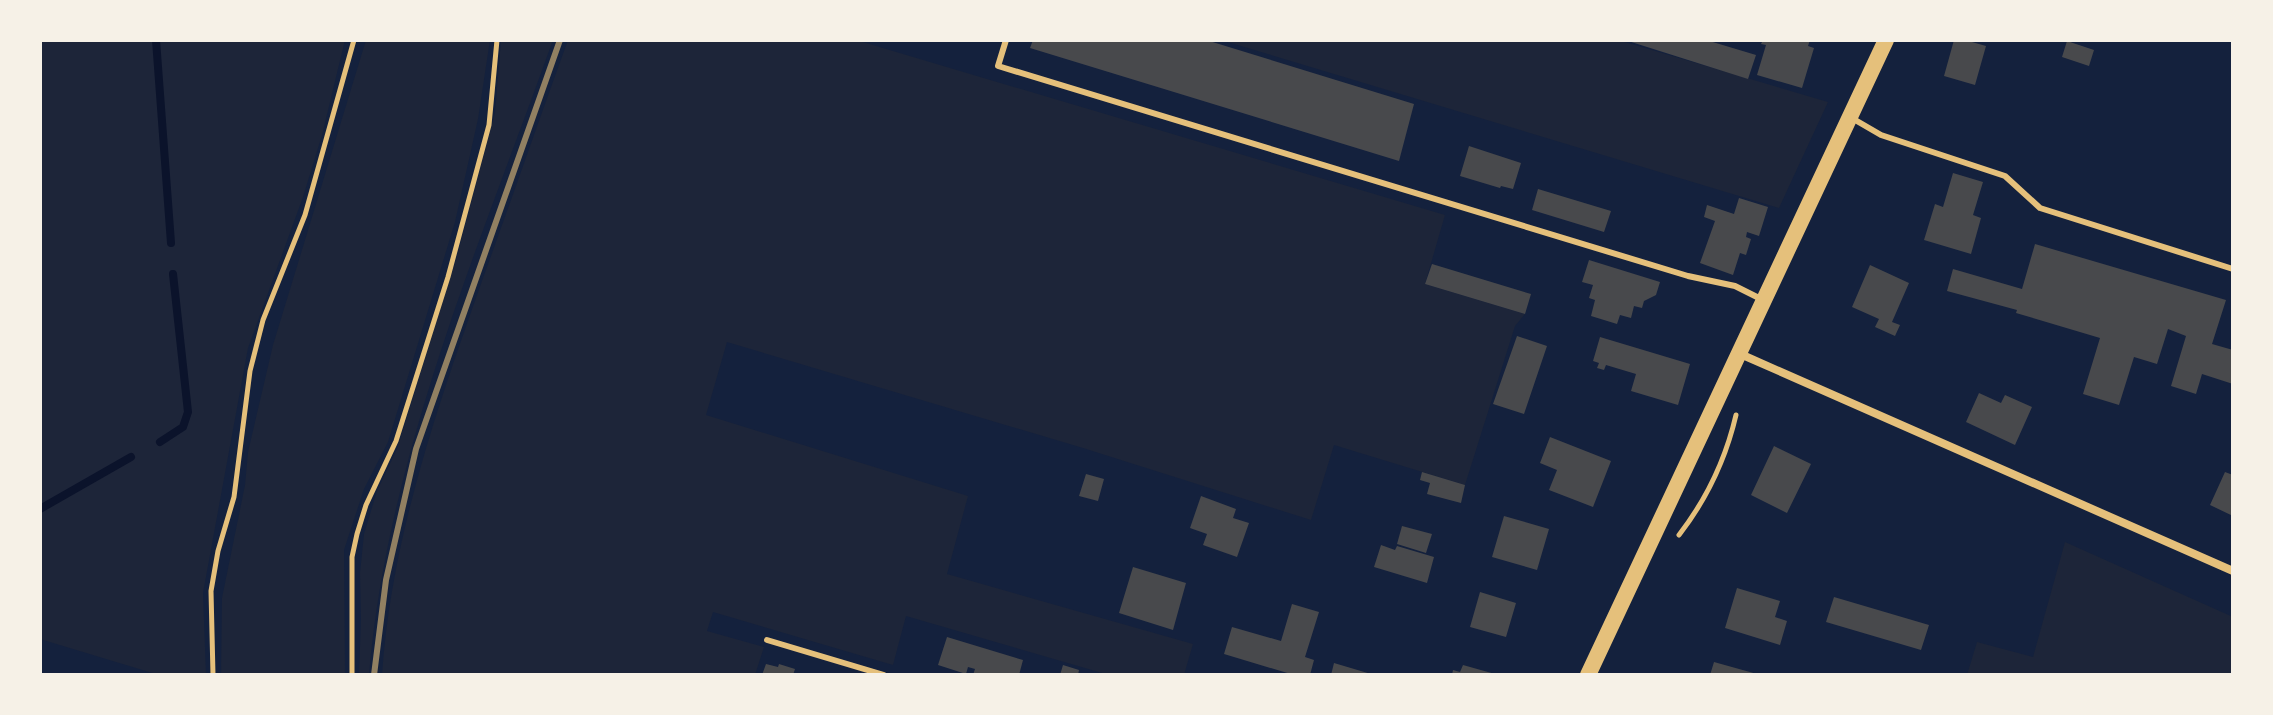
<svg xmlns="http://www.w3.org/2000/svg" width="2273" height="715" viewBox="0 0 2273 715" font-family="'Fira Sans Condensed',sans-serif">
  <rect width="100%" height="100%" fill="#14213d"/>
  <path fill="#1d2539" d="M 40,40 L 345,40 L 322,135 L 303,197 L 248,348 L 203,593 L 206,675 L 159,675 L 40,639 Z
    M 366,40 L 490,40 L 478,119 L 455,222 L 388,442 L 364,489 L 344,550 L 345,675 L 221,675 L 222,598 L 245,485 L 248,452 L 273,345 Z
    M 501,40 L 553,40 C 480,244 387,457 369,675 L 359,675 L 361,619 L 360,573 L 364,534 L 377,491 L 397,449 L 457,256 L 495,113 Z
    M 568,40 L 856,40 L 1445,215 L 1425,284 L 1525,314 L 1515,326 L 1465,485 L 1334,445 L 1311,520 L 1083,448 L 727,342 L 706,415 L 968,496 L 947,574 L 1193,644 L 1184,675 L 1109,675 L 906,616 L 893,665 L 713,612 L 707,631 L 764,647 L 755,675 L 382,675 C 391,539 437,408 482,281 C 511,201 539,120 568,40 Z
    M 1221,40 L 1618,40 L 1828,102 L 1779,208 Z
    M 2065,542 L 2233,617 L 2233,675 L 1967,675 L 1977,642 L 2033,657 Z"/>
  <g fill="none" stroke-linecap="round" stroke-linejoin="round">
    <path stroke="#0b132b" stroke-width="8" d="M 156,40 L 171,243
      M 160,442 L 183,427 L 188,412 L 173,274
      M 40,509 L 131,457"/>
  </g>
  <path fill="#48494c" d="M 1033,40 L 1206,40 L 1414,104 L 1399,161 L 1030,48 Z
    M 1625,40 L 1706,40 L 1756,55 L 1748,79 Z
    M 1763,40 L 1810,40 L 1808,46 L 1814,48 L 1802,88 L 1757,75 L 1766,45 L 1761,44 Z
    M 1954,40 L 1965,40 L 1986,46 L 1975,85 L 1944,76 Z
    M 2067,41 L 2094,50 L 2089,66 L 2062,57 Z
    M 1469,146 L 1521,163 L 1513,189 L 1501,186 L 1500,188 L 1460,176 Z
    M 1953,173 L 1983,182 L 1973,215 L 1981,218 L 1971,254 L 1924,240 L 1935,204 L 1943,207 Z
    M 1538,189 L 1611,211 L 1604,232 L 1532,210 Z
    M 1739,198 L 1768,207 L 1759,236 L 1747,232 L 1746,237 L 1751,239 L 1746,255 L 1740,253 L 1733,275 L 1700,263 L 1715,221 L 1704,217 L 1707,205 L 1734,214 Z
    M 2035,244 L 2226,300 L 2212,344 L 2233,350 L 2233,384 L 2202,374 L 2196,394 L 2171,386 L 2186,336 L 2168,329 L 2157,364 L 2134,357 L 2119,405 L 2083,394 L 2100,338 L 2016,313 L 2017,310 L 1947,291 L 1953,269 L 2022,289 Z
    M 1589,260 L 1660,282 L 1656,295 L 1644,301 L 1642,308 L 1634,306 L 1631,318 L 1620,315 L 1617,324 L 1591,316 L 1595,300 L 1589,298 L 1593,285 L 1582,282 Z
    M 1432,264 L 1531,294 L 1525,314 L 1425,284 Z
    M 1870,265 L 1909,283 L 1892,322 L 1900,325 L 1895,336 L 1875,327 L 1879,319 L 1852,307 Z
    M 1517,336 L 1547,346 L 1524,414 L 1493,404 Z
    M 1600,337 L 1690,364 L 1678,405 L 1631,391 L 1636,374 L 1606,365 L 1604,370 L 1597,368 L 1599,363 L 1593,361 Z
    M 1979,393 L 2001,403 L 2005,395 L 2032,407 L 2015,445 L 1966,422 Z
    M 1550,437 L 1611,461 L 1593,507 L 1549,490 L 1557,470 L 1540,463 Z
    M 1774,446 L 1811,464 L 1787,513 L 1751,495 Z
    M 1422,472 L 1465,485 L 1461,503 L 1427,494 L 1430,483 L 1420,480 Z
    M 2225,472 L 2233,475 L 2233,516 L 2210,505 Z
    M 1086,474 L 1104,479 L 1098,501 L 1079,496 Z
    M 1201,496 L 1236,509 L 1233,518 L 1249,523 L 1237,557 L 1203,545 L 1207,534 L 1190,528 Z
    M 1504,516 L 1549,529 L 1537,570 L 1492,557 Z
    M 1402,526 L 1432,534 L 1426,553 L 1397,544 Z
    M 1381,545 L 1395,550 L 1397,546 L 1434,557 L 1427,583 L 1374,567 Z
    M 1133,567 L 1186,583 L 1173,630 L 1119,613 Z
    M 1737,588 L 1780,601 L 1775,617 L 1787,621 L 1780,645 L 1725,628 Z
    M 1480,592 L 1516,603 L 1506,637 L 1470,627 Z
    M 1834,597 L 1929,625 L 1921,650 L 1826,622 Z
    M 1292,604 L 1319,612 L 1305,657 L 1314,660 L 1310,675 L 1294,675 L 1224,654 L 1232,627 L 1281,641 Z
    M 947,637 L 1023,660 L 1019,675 L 973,675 L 975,669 L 968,667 L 966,674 L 938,665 Z
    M 1714,662 L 1757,674 L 1756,675 L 1710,675 Z
    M 1334,663 L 1371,674 L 1371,675 L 1331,675 Z
    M 766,664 L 778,667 L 779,664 L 795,669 L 793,675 L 762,675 Z
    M 1063,665 L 1079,670 L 1078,675 L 1060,675 Z
    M 1463,665 L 1495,674 L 1495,675 L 1452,675 L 1453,670 L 1460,672 Z"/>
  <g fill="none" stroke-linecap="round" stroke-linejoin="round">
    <path stroke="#e5c07b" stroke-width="5" d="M 1679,535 C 1706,500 1726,458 1736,415
      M 213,675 L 211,591 L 218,551 L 234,497 L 250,371 L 263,320 L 305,215 L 354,40
      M 352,675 L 352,557 L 357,534 L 366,505 L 396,441 L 448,277 L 489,125 L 497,40"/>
    <path stroke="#e5c07b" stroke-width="6" d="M 1006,40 L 998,66 L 1688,276 L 1735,286 L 1763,300
      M 1850,117 L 1881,135 L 2005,176 L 2040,208 L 2233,269
      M 767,640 L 884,675"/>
    <path stroke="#e5c07b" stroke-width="8" d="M 1738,353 L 2233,571"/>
    <path stroke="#e5c07b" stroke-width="16" d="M 1588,675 L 1886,40"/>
    <path stroke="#918062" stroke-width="6" d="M 374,675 L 386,580 L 416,449 L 560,40"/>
  </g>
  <rect width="2273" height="715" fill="none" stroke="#f6f1e7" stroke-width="84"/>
</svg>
